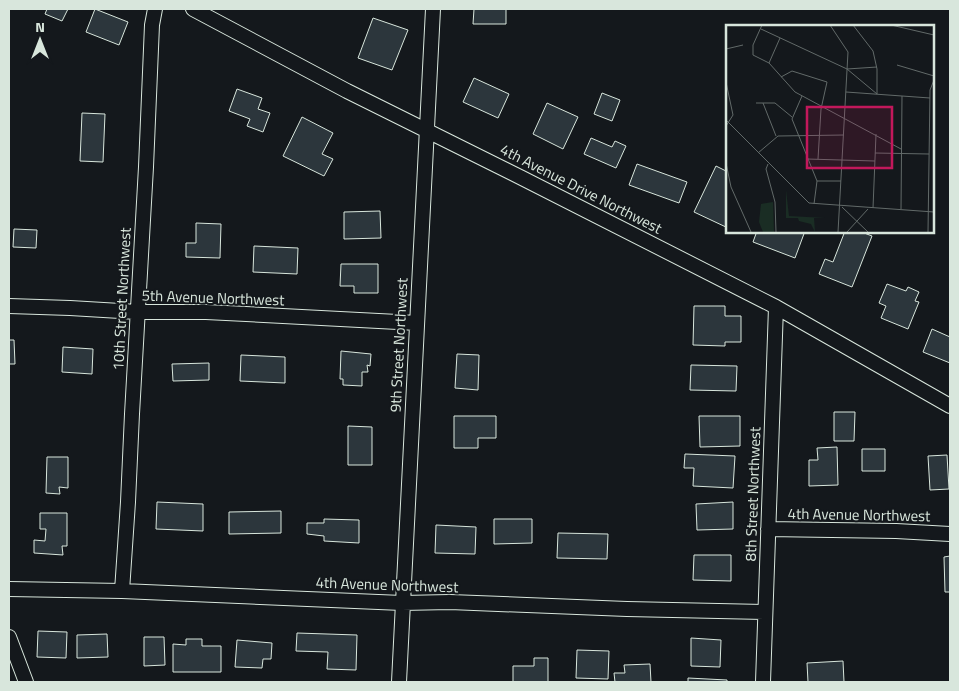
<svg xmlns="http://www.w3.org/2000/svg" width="959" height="691" viewBox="0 0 959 691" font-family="'Titillium Web',sans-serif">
  <rect width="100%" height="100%" fill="#14181c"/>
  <path fill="#2c363c" stroke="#d8e6dc" d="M 47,9 L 68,9 L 62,21 L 45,14 Z
    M 95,9 L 128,22 L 119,45 L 86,32 Z
    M 474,9 L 506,9 L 506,24 L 473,24 Z
    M 373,18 L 408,30 L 392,70 L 358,58 Z
    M 474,78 L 509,94 L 498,118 L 463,102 Z
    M 237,89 L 262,98 L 258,109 L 270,113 L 263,132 L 247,126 L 250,119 L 229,111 Z
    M 602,93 L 620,100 L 612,121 L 594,114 Z
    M 547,103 L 578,117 L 563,149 L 533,134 Z
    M 82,113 L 105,114 L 103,162 L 80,161 Z
    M 302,117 L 333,133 L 322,154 L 333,159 L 324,176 L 283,156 Z
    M 591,138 L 612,147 L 615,141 L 626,146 L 616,168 L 584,154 Z
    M 637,164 L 687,182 L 679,203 L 629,185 Z
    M 716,166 L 728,172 L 728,228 L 694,212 Z
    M 380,211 L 381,238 L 344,239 L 344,212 Z
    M 196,223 L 221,224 L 220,258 L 186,257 L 186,243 L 196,243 Z
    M 14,229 L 37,230 L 36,248 L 13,247 Z
    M 757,231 L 805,231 L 795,258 L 753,242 Z
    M 845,231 L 859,231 L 872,236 L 852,287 L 819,274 L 825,259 L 833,262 Z
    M 254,246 L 298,248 L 297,274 L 253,272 Z
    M 341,264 L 378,264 L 378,293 L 354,293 L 354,286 L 340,286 Z
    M 887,284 L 906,291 L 908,287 L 919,292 L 915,301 L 919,302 L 908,329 L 881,318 L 886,306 L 879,303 Z
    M 694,306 L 725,306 L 725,316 L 741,316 L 741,342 L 725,342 L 725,346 L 693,345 Z
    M 932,329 L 950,337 L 950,363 L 923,352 Z
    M 9,340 L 14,340 L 15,364 L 9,364 Z
    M 63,347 L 93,349 L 92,374 L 62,372 Z
    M 341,351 L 371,354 L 370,366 L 367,365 L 368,372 L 362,372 L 362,386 L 343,385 L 343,379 L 340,379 Z
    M 457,354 L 479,355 L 478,390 L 455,388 Z
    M 241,355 L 285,357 L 285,383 L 240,381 Z
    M 209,363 L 209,380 L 173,381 L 172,364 Z
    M 691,365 L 737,366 L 736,391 L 690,390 Z
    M 834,412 L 855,412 L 854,441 L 834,441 Z
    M 454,416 L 496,416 L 496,438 L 478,438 L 478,448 L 454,448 Z
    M 699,416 L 740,416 L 740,446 L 700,447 Z
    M 348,426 L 372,427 L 372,465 L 348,465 Z
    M 837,447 L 838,485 L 809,486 L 809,460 L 818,460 L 817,448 Z
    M 862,449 L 885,449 L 885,471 L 862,471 Z
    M 685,454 L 735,456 L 733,488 L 693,486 L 694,468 L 684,468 Z
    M 947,455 L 949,489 L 930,490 L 928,456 Z
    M 47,457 L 68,457 L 68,488 L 59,487 L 60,494 L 46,493 Z
    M 157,502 L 203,504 L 203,531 L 156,529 Z
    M 733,502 L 733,529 L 697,530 L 696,504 Z
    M 281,511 L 281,533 L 229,534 L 229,512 Z
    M 40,513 L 67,513 L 67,546 L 62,546 L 63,555 L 34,553 L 34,540 L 45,541 L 46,529 L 40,529 Z
    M 324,519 L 359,520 L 359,543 L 324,541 L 324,536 L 307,534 L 307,523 L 324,523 Z
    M 494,519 L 532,519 L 532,543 L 494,544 Z
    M 436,525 L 476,527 L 475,554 L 435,553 Z
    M 558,533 L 608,534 L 607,559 L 557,558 Z
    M 694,555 L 731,555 L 731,581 L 693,580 Z
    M 950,556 L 950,592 L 945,592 L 944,557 Z
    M 38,631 L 67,632 L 66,658 L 37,657 Z
    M 297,633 L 357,635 L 356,670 L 327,669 L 328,652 L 296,651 Z
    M 107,634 L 108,657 L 77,658 L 77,635 Z
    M 144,637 L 164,637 L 165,665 L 144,666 Z
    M 691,638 L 721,640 L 720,667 L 691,666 Z
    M 186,639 L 202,639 L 202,646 L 221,646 L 221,672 L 173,672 L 173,644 L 186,645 Z
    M 237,640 L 272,643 L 271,659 L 263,659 L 262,668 L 235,667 Z
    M 577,650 L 609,651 L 608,679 L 576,678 Z
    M 534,658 L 548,658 L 548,682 L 513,682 L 513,666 L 534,666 Z
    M 843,661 L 844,682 L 808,682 L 807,663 Z
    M 650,664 L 651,682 L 615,682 L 614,673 L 625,673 L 624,665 Z
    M 688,678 L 727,680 L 727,682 L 688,682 Z"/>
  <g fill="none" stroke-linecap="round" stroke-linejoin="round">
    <defs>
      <path id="minor" d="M 193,9 L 347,91 L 522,178 L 776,307 L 950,406
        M 9,306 L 70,308 L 137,312 L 206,312 L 417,323
        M 768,529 L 896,531 L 950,534
        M 9,589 L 122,591 L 402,603 L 450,602 L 627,609 L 765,612
        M 122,591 L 128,502 L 132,414 L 146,167 L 152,25 L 155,9
        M 9,637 L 26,682
        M 399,682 L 433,9
        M 763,682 L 776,307"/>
    </defs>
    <use href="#minor" stroke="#d8e6dc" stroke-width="16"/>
    <use href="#minor" stroke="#14181c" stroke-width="14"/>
  </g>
  <g text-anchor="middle" stroke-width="4" stroke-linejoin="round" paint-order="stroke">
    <g font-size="15" fill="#d8e6dc" stroke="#14181c">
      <text transform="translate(581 189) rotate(27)" y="5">4th Avenue Drive Northwest</text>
      <text transform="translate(213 298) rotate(2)" y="5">5th Avenue Northwest</text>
      <text transform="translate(122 299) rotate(-87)" y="5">10th Street Northwest</text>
      <text transform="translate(399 345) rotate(-87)" y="5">9th Street Northwest</text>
      <text transform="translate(753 494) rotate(-88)" y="5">8th Street Northwest</text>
      <text transform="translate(859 515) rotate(1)" y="5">4th Avenue Northwest</text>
      <text transform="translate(387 585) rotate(2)" y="5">4th Avenue Northwest</text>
    </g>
  </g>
  <g transform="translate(726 25)">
    <rect width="208" height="208" fill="#14181c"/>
    <path d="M 60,165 L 63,191 L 99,193 L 88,193 L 89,207 L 85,199 L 73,196 L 72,193 L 60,193 ZM 47,177 L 48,207 L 37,207 L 33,197 L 35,179 Z" fill="#1a2d24"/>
    <path fill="none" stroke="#626a69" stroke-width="1" d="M 36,0 L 27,20 L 27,30 L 43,38 L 69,67 L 175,124M 104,0 L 122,27 L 112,207M 127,0 L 147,26 L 151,44 L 151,69M 165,0 L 208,10M 35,4 L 121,44 L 151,69M 0,24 L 17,20M 43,38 L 54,13M 171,40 L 208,51M 121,44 L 151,42M 55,52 L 66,46 L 101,57 L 95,84 L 92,134M 0,57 L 7,90 L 0,101M 120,67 L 204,73M 76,71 L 66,94 L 91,156M 30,78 L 49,78 L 66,92M 37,78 L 50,111M 0,95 L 83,178 L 208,187M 32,128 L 52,111 L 118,110M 149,128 L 203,129M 81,134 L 149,136M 0,138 L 5,162 L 25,207M 42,139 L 40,144 L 49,177 L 50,207M 91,156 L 115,156M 88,179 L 91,156M 116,182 L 142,207M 147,183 L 150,109M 175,184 L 176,71M 121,207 L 142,184M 202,207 L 204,65 L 208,55"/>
    <path fill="#c2185b" fill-opacity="0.15" stroke="#c2185b" stroke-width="2.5" d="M 81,82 L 166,82 L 166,143 L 81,143 Z"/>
    <rect width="208" height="208" fill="none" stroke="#d8e6dc" stroke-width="2.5"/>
  </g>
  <rect width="959" height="691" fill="none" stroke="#d8e6dc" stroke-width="20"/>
  <g transform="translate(40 40)" stroke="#14181c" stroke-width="4" paint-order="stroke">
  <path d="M0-4L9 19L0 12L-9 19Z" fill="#d8e6dc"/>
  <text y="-8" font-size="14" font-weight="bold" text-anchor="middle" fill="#d8e6dc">N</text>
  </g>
</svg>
